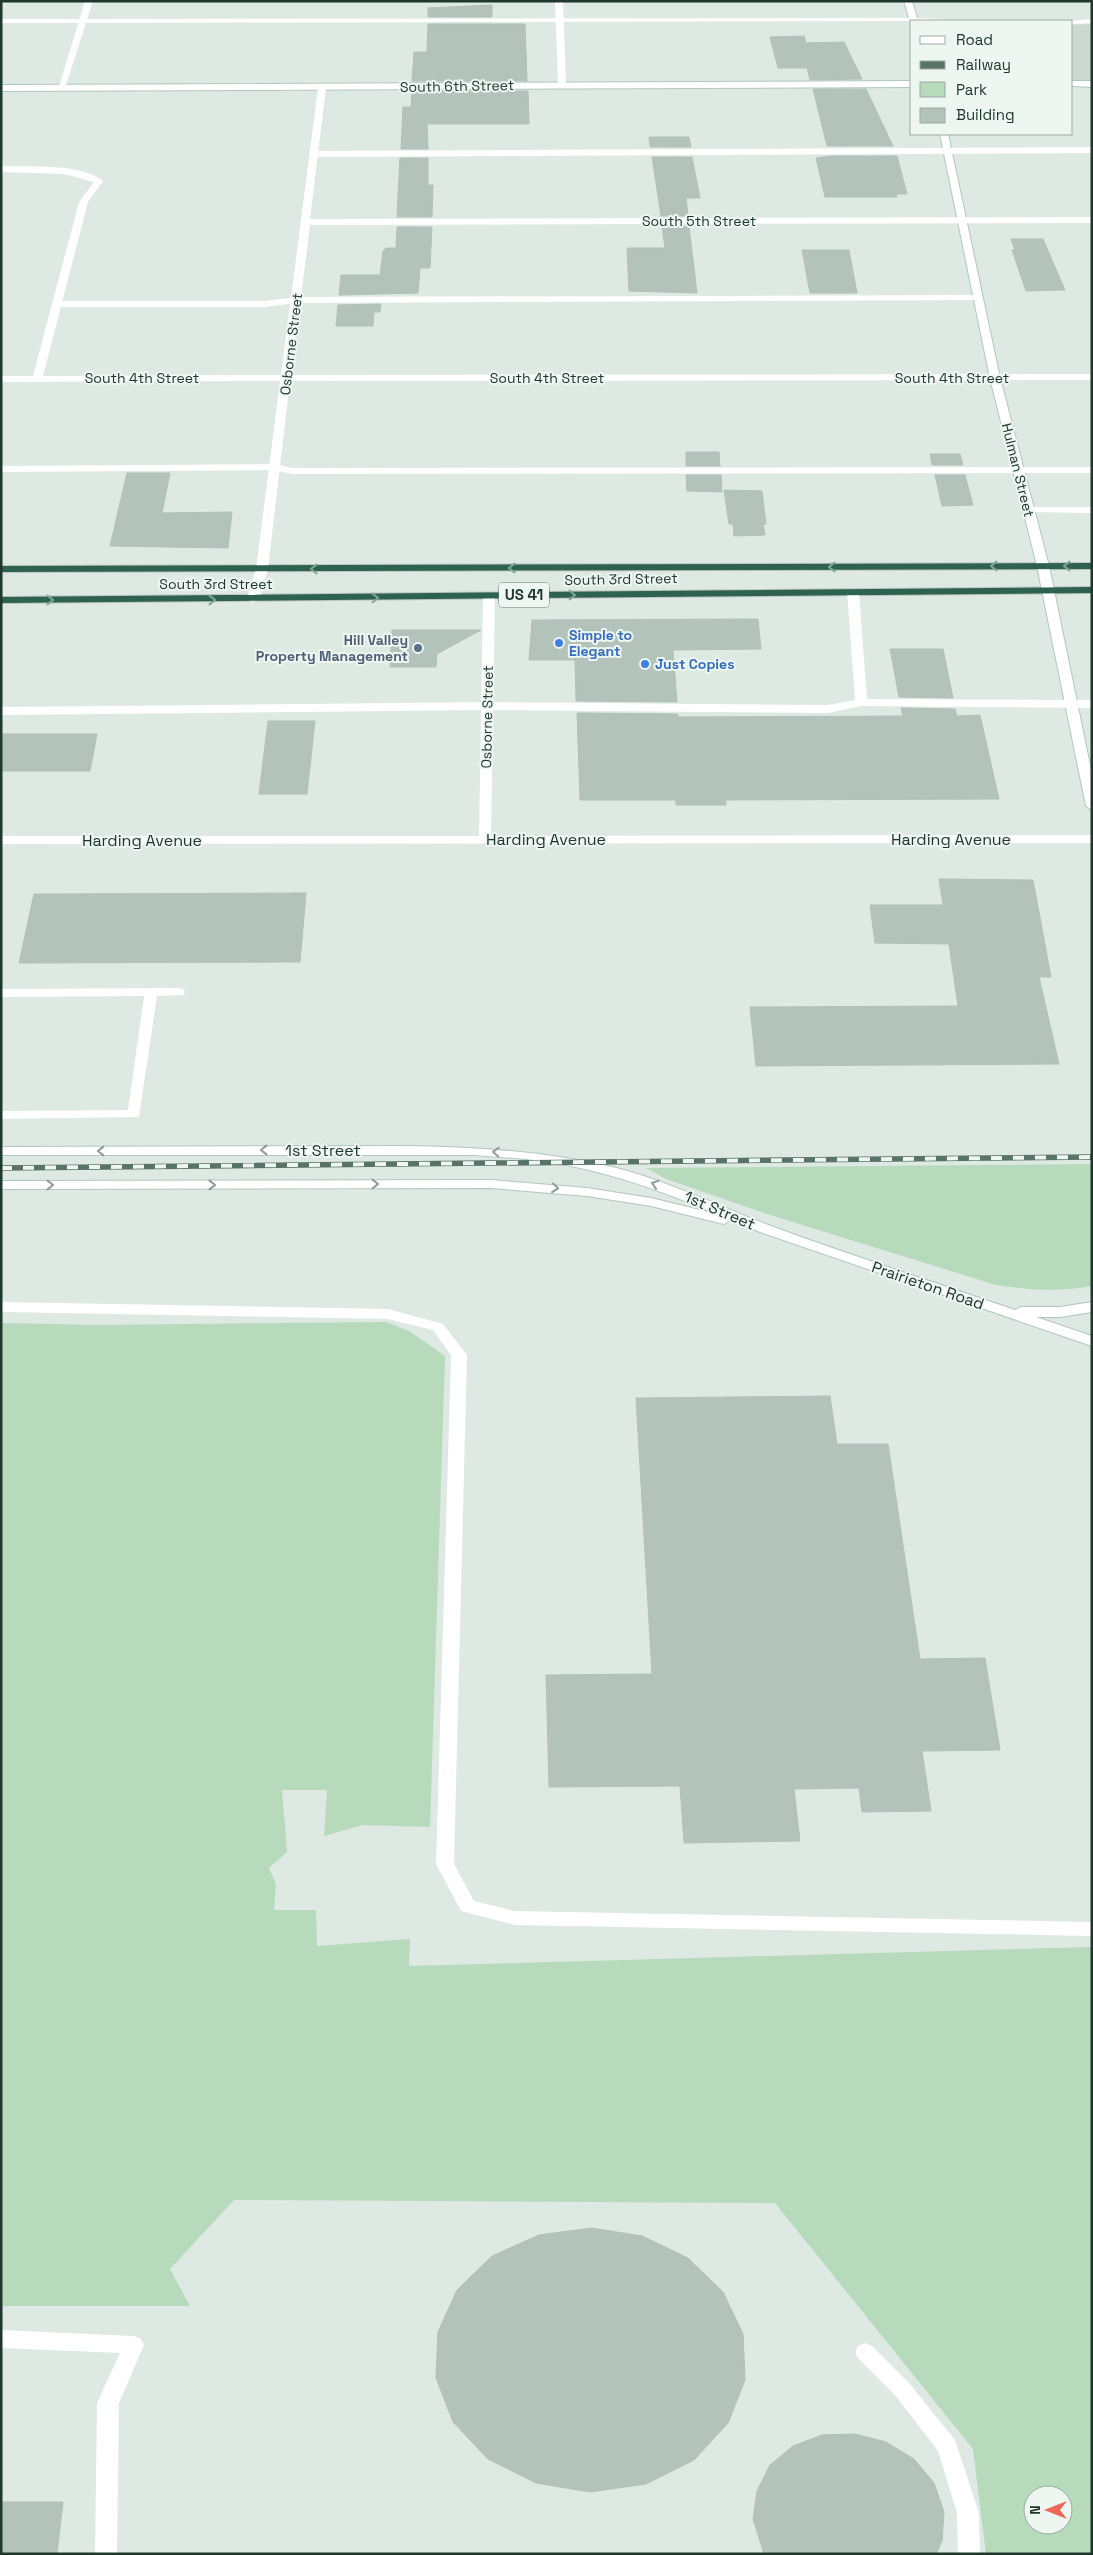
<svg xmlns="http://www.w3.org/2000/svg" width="1093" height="2555" viewBox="0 0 1093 2555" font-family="'Space Grotesk',sans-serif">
  <rect width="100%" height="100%" fill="#dde9e2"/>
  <path fill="#ccd8d1" d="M 1092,24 L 1092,80 L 1072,80 L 1072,25 Z"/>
  <path fill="#b6dabb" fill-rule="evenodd" d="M 1092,1164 L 1092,1286 C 1059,1292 1029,1290 996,1285 L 767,1214 L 666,1179 L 646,1168 Z
    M 386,1322 L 409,1331 L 445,1356 L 430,1827 L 363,1825 L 324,1836 L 327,1790 L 282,1790 L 287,1852 L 269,1868 L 276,1884 L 274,1910 L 316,1910 L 317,1946 L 410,1939 L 409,1966 L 1092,1947 L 1092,2554 L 986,2554 L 973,2449 L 775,2203 L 234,2200 L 170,2269 L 190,2306 L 1,2306 L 1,1323 L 96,1325 ZM 1033,2495 L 1063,2495 L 1063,2525 L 1033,2525 Z"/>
  <path fill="#b3c3bb" stroke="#b0c2b8" d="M 492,5 L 492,17 L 428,17 L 428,8 Z
    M 428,24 L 525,24 L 527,81 L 412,81 L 414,52 L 427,52 Z
    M 804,36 L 806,43 L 844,42 L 862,79 L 810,80 L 807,68 L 778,68 L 770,37 Z
    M 813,89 L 866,89 L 893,146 L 827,146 Z
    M 412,91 L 528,91 L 529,124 L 427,124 L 428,149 L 401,149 L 403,107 L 411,107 Z
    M 649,137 L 689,137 L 691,147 L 650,147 Z
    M 829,156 L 897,156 L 907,194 L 896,194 L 897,197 L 825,197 L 816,158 Z
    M 652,157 L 692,157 L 700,198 L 686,198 L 688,216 L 661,216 Z
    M 400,158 L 428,158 L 428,185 L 433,185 L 432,217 L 397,217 Z
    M 662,226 L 689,226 L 697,293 L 629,291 L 627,248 L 665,248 Z
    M 397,227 L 432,227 L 430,268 L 420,268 L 418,293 L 339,295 L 341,275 L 380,275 L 383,251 L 386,248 L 396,248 Z
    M 1011,239 L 1043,239 L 1065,290 L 1026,291 L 1012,250 L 1015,250 Z
    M 802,250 L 849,250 L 857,293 L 810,293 Z
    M 381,304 L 380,312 L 374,312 L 373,326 L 336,326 L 338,305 Z
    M 686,452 L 719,452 L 720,466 L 686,466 Z
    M 930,454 L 960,454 L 963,465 L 932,465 Z
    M 127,473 L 170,473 L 162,513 L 232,512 L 228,548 L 110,546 Z
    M 686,475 L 721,475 L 722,492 L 687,491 Z
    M 935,475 L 965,475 L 973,505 L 942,506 Z
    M 724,490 L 762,491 L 766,524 L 763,524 L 765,535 L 734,536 L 733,524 L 729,524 Z
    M 758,619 L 761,649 L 673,650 L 677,702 L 576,701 L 575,660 L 529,660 L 532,620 Z
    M 392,630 L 481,630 L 437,654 L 436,667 L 390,667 Z
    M 890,649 L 943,649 L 953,698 L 899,697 Z
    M 901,708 L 955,709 L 957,716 L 980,715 L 999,799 L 726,800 L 726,805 L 676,805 L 676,800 L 580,800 L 577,713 L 678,714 L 678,717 L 903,716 Z
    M 268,721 L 315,721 L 307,794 L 259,794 Z
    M 1,734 L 97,734 L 90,771 L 1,771 Z
    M 939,879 L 1033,880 L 1051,977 L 1039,977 L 1059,1064 L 756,1066 L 750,1007 L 958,1006 L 949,944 L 875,943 L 870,905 L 943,905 Z
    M 306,893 L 300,962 L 19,963 L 34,894 Z
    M 830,1396 L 837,1444 L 888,1444 L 920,1659 L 985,1658 L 1000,1750 L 922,1751 L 931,1811 L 862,1812 L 859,1788 L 794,1789 L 800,1841 L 684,1843 L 680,1786 L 549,1787 L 546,1675 L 652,1674 L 636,1398 Z
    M 591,2228 L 642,2236 L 688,2258 L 723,2292 L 743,2334 L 745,2380 L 728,2423 L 694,2460 L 646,2484 L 590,2492 L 536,2483 L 488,2459 L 453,2422 L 436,2378 L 438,2332 L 457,2290 L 492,2256 L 539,2235 Z
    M 855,2434 L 886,2442 L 914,2459 L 934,2483 L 944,2512 L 942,2541 L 936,2554 L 764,2554 L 753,2519 L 757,2491 L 770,2465 L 793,2446 L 822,2435 Z
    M 1,2502 L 63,2502 L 57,2554 L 1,2554 Z"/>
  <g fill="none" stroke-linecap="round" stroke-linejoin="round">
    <defs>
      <path id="secondary" d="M 904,1 L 912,1 L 918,21 L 910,21 Z
        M 912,81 L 912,87 L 1,91 L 1,85 Z
        M 1092,81 L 1092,87 L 1072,86 L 1072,81 Z
        M 940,134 L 948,134 L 1000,378 L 1049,566 L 1092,775 L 1092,810 L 1086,806 L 1037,566 L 990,378 Z
        M 405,1146 C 474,1147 541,1151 608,1166 C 665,1179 717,1206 771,1226 C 852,1256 934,1282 1015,1310 L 1021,1307 L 1060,1307 L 1092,1302 L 1092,1312 L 1060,1317 L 1036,1317 L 1092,1336 L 1092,1346 L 760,1232 L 731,1220 L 724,1224 L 651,1206 L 587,1196 L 491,1188 L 1,1189 L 1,1181 L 491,1180 L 587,1188 L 651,1198 L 716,1214 C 660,1190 604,1170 543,1161 C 520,1158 497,1157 474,1155 L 1,1155 L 1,1147 Z"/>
      <path id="highway" d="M 1092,563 L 1092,569 L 1,572 L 1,566 Z
        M 1092,587 L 1092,593 L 1,603 L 1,597 Z"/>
    </defs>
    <use href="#secondary" stroke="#b1c8bc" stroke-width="2"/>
    <use href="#highway" stroke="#bcc3c0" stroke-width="2"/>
    <path fill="#fff" fill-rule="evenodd" d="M 914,18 L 917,21 L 1,23 L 1,19 Z
      M 1092,147 L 1092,153 L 314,157 L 310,154 L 314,151 Z
      M 979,295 L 982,296 L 982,300 L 296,303 L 265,307 L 57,307 L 52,304 L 57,301 L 265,301 L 296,297 Z
      M 275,464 L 292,468 L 1092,467 L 1092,473 L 292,474 L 275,470 L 1,472 L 1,466 Z
      M 1028,507 L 1092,507 L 1092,513 L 1024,512 L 1023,510 Z
      M 853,589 L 859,592 L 867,699 L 1092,700 L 1092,708 L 861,706 L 828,713 L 487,710 L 1,715 L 1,707 L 487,702 L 828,705 L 855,700 L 847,592 Z
      M 178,988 L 183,989 L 185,992 L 183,995 L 157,996 L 139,1117 L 1,1119 L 1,1111 L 128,1110 L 144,996 L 1,997 L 1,989 Z
      M 1,1302 L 388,1309 L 443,1324 L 467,1355 L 454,1864 L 474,1901 L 515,1911 L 1092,1922 L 1092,1936 L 515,1925 L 461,1911 L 436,1864 L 451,1355 L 433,1330 L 388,1319 L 1,1312 Z
      M 1,2330 L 134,2336 L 141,2339 L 144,2345 L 119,2403 L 117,2554 L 95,2554 L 97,2403 L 120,2353 L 1,2348 Z
      M 865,2343 L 872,2346 L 909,2383 L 955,2440 L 979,2513 L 980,2554 L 958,2554 L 957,2513 L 938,2451 L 895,2395 L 858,2358 L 855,2352 L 858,2346 Z"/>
    <path fill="#fff" fill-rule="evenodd" d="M 85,1 L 93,1 L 65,88 L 58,90 Z
      M 555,1 L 563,1 L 566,85 L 562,88 L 558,85 Z
      M 914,18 L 942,19 L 946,21 L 911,22 L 910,20 Z
      M 1092,19 L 1092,23 L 1072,24 L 1072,21 L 1069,21 Z
      M 322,85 L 326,88 L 310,219 L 1092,217 L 1092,223 L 310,225 L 291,375 L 1092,374 L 1092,380 L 290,381 L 268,569 L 259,599 L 253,602 L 249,601 L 247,599 L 256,569 L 280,381 L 1,382 L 1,376 L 33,376 L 79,202 L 94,182 L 64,174 L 1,172 L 1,166 C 28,167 83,163 103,181 L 88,202 L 43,376 L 281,375 L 318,88 Z
      M 489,593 L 495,596 L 491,836 L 1092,835 L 1092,843 L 1,844 L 1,836 L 479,836 L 483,596 Z"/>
    <use href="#secondary" fill="#fff" fill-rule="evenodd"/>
    <use href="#highway" fill="#2d6250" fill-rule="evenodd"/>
    <defs>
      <path id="rail" d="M 1,1168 L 1092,1157"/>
    </defs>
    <use href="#rail" stroke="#597369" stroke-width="5.5"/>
    <use href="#rail" stroke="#edf6f0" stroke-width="4" stroke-dasharray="11" stroke-linecap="butt"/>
  </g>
  <defs><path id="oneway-chevron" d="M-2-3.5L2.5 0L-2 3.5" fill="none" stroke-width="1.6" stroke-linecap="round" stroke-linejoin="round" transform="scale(1.25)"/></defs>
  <g stroke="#83a598">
    <use href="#oneway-chevron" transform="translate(994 566) rotate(180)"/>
    <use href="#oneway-chevron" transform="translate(1067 566) rotate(180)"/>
    <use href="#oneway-chevron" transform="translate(832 567) rotate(180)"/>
    <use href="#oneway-chevron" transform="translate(512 568) rotate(180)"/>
    <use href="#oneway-chevron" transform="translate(314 569) rotate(180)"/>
    <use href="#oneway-chevron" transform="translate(572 595) rotate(-1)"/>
    <use href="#oneway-chevron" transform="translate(375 598) rotate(-1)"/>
    <use href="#oneway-chevron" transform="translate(50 600)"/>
    <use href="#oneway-chevron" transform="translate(212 600)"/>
  </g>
  <g stroke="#909b96">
    <use href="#oneway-chevron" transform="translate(264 1150) rotate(180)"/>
    <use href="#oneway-chevron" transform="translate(101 1151) rotate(180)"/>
    <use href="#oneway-chevron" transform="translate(496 1152) rotate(-177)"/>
    <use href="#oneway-chevron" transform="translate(375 1184)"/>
    <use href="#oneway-chevron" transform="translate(655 1184) rotate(-162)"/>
    <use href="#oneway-chevron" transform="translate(50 1185)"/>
    <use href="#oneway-chevron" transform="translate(212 1185)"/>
    <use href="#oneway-chevron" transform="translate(555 1188) rotate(6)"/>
  </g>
  <g fill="#3f7fe0" stroke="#edf6f0" stroke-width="2">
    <circle cx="559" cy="643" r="5"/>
    <circle cx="645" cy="664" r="5"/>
  </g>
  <circle fill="#5c6f8a" stroke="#edf6f0" stroke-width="2" cx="418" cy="648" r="5"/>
  <g text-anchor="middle" stroke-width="4" stroke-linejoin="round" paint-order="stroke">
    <g font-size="14" fill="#20372e" stroke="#edf6f0">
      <text transform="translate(457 86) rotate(-1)" y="5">South 6th Street</text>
      <text x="699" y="226">South 5th Street</text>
      <text transform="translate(291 344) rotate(-83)" y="5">Osborne Street</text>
      <text x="142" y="383">South 4th Street</text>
      <text x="547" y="383">South 4th Street</text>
      <text x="952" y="383">South 4th Street</text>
      <text transform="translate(1018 470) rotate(76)" y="5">Hulman Street</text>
      <text transform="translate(621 579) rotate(-1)" y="5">South 3rd Street</text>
      <text x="216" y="589">South 3rd Street</text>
      <text transform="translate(487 717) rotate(-89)" y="5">Osborne Street</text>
    </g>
    <g font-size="14" font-weight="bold" fill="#366cbe" stroke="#edf6f0" text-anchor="start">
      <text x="569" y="640">Simple to<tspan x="569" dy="16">Elegant</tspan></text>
      <text x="655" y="669">Just Copies</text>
    </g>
    <g font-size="14" font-weight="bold" fill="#4e5e75" stroke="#edf6f0" text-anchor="end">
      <text x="408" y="645">Hill Valley<tspan x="408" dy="16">Property Management</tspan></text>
    </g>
    <rect fill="#edf6f0" stroke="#5e7068" stroke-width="1" x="499" y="582.5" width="50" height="25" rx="4"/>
    <g font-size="15" font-weight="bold" fill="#20372e">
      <text x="524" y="600">US 41</text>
    </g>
    <g font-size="16" fill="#20372e" stroke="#edf6f0">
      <text x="546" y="845">Harding Avenue</text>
      <text x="951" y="845">Harding Avenue</text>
      <text x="142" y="846">Harding Avenue</text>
      <text x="323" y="1156">1st Street</text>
      <text transform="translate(720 1210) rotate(23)" y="6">1st Street</text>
      <text transform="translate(928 1285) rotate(19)" y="6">Prairieton Road</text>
    </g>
  </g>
  <rect width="1093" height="2555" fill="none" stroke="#20372e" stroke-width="5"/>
  <rect x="910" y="20" width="162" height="115" fill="#edf6f0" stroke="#9baaa2"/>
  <rect x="920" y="36" width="25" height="8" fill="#ffffff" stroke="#9baaa2"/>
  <text x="956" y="45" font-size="15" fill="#20372e">Road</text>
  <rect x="920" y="61" width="25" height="8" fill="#597369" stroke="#9baaa2"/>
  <text x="956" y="70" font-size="15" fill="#20372e">Railway</text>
  <rect x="920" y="82" width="25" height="15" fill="#b6dabb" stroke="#9baaa2"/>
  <text x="956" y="95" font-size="15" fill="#20372e">Park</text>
  <rect x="920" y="108" width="25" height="15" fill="#b3c3bb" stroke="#9baaa2"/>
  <text x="956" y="120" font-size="15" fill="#20372e">Building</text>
  <g transform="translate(1048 2510) rotate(270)"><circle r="24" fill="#edf6f0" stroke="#9baaa2"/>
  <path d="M0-4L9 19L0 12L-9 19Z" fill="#ed6757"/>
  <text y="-8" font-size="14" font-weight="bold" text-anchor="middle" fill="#20372e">N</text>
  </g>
</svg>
